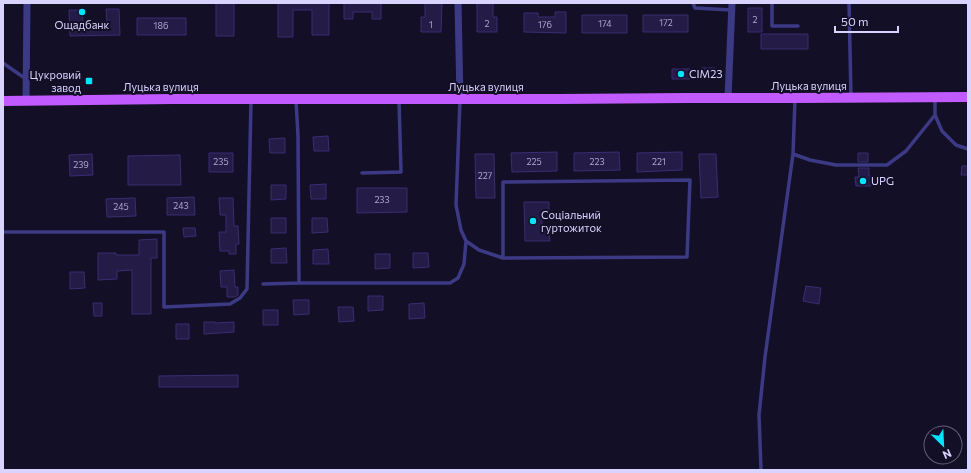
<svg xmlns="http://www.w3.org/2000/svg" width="971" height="473" viewBox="0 0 971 473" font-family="Commissioner,sans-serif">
  <rect width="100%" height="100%" fill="#130f26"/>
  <path fill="#241b47" stroke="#3b2d73" d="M 216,3 L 234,3 L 234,36 L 216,36 Z
    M 278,3 L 329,3 L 329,35 L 312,35 L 312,10 L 293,10 L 293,37 L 278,37 Z
    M 344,3 L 381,3 L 381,19 L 372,19 L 372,12 L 353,12 L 353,19 L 344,19 Z
    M 425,3 L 442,3 L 441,32 L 421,32 L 421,17 L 425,17 Z
    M 477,3 L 493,3 L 493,17 L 497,17 L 497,32 L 477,32 Z
    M 748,8 L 762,8 L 762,32 L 748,32 Z
    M 106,9 L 119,9 L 120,35 L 70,36 L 69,10 L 82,10 L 83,22 L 107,22 Z
    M 555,12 L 566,12 L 566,33 L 524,32 L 524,13 L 538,13 L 538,17 L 555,17 Z
    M 582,15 L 627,15 L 627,33 L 582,33 Z
    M 643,15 L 688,15 L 688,32 L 643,32 Z
    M 137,18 L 186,18 L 186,35 L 137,35 Z
    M 761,34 L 808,34 L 808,49 L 761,49 Z
    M 701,68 L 715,68 L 715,75 L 701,75 Z
    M 672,69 L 690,69 L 690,79 L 672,79 Z
    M 328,136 L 329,151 L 314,151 L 313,137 Z
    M 285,138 L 285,153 L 270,153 L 269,139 Z
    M 557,152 L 557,171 L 512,172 L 511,153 Z
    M 619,152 L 620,170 L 574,171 L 574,153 Z
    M 682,152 L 682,170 L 637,172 L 637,153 Z
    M 209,153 L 233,153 L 233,172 L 209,172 Z
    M 858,153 L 868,153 L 868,162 L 858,162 Z
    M 92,154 L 93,175 L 70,176 L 69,155 Z
    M 475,154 L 494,154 L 495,198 L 476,198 Z
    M 699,154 L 716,154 L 718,197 L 701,198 Z
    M 180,155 L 181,185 L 128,185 L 128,156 Z
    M 962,166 L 968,166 L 968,175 L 961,175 Z
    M 858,168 L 869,168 L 869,176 L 871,176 L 871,186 L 856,186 L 855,177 L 859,177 Z
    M 326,184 L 326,199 L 311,199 L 310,185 Z
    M 271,185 L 286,185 L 286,199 L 271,200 Z
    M 357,188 L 407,188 L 407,212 L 357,213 Z
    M 194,197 L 195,215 L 167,215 L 167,198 Z
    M 135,198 L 136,216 L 107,217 L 106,199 Z
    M 219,198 L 233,198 L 234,226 L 238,226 L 239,244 L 236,244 L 236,254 L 229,254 L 229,251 L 220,251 L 219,232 L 226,232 L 226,215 L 220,215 Z
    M 524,202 L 549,202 L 549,212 L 542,212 L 542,231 L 549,231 L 550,241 L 525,241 Z
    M 271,218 L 286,218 L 286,233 L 271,233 Z
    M 312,218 L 327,218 L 328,232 L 312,233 Z
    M 183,228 L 195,228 L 196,236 L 184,237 Z
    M 157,239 L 157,258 L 151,258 L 151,314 L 132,314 L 132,270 L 117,271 L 117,279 L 98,280 L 98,253 L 116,253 L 116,255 L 139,255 L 139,240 Z
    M 286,248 L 287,263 L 271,263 L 271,249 Z
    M 328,249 L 329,264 L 313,264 L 313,250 Z
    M 413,253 L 428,253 L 429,267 L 413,268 Z
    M 375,254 L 390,254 L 390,268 L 375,269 Z
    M 234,270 L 235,287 L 238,287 L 238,295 L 235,297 L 227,297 L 227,287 L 221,287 L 220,271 Z
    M 70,272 L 84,272 L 85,288 L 70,289 Z
    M 806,286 L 821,288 L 819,304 L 803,301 Z
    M 368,296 L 383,296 L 383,310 L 368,311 Z
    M 293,300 L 309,300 L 309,314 L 294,315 Z
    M 93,303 L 102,303 L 102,316 L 94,316 Z
    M 424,303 L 425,318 L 409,319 L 409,304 Z
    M 338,307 L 353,307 L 354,321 L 339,322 Z
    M 263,310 L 278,310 L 278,325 L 263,325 Z
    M 204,322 L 215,322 L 215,323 L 234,322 L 234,332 L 204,334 Z
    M 176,324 L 189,324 L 189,339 L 176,339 Z
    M 238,375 L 238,387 L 159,387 L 159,376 Z"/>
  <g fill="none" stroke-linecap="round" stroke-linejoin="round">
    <path stroke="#3d3a85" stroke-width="3.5" d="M 693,3 L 695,8 L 731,10
      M 772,3 L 772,26 L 798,26
      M 849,3 L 851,97
      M 3,63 L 26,79
      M 935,98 L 935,115 L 942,131 L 956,145 L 968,149
      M 296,100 L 298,136 L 299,283 L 450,283 L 458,278 L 464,264 L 466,241
      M 460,100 L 456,205 L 461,230 L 466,241 L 479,250 L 503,258 L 687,257 L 690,180 L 503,182 L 503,258
      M 793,154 L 810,160 L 836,165 L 887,165 L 906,151 L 935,115
      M 362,173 L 401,172 L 399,100
      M 3,232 L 164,232 L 164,307 L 230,304 L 240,298 L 247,289 L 251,101
      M 263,284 L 299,283
      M 761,470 L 759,415 L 765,357 L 793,154 L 795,99"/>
    <path stroke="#3d3a85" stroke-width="7" d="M 458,3 L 460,99
      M 728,98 L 732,3
      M 26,101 L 27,3"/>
    <path stroke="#c25bff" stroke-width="10" d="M 3,101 L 173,99 L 559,99 L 687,98 L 795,98 L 968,97"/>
  </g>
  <g fill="#00e5ff" stroke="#130f26" stroke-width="1.5">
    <circle cx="82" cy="12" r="4"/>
    <circle cx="681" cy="74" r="4"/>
    <rect x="85" y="77" width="8" height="8" rx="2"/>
    <circle cx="863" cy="181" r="4"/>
    <circle cx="533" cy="221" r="4"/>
  </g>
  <g text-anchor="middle" stroke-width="4" stroke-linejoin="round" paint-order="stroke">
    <g font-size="9" fill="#aca6d1">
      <text x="755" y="23">2</text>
      <text x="666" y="26">172</text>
      <text x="487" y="27">2</text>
      <text x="605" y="27">174</text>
      <text x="431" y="28">1</text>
      <text x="545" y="28">176</text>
      <text x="161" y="29">186</text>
      <text x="221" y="165">235</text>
      <text x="534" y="165">225</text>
      <text x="597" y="165">223</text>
      <text x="659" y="165">221</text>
      <text x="81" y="168">239</text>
      <text x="485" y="179">227</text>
      <text x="382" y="203">233</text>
      <text x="181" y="209">243</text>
      <text x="121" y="210">245</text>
    </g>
    <g font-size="11" fill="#d9d4ff" stroke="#130f26" text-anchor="start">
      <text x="82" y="29" text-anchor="middle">Ощадбанк</text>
      <text x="689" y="78">СІМ23</text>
      <text x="81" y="79" text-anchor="end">Цукровий<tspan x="81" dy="13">завод</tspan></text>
      <text x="871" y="185">UPG</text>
      <text x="541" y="219">Соціальний<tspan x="541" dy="13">гуртожиток</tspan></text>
    </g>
    <g font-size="11" fill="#d9d4ff" stroke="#130f26">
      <text x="809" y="90">Луцька вулиця</text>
      <text x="161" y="91">Луцька вулиця</text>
      <text x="486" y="91">Луцька вулиця</text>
    </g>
  </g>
  <rect width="971" height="473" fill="none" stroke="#d9d4ff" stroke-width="8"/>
  <g transform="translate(943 445) rotate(156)"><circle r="19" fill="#130f26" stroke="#625e7d"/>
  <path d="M0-3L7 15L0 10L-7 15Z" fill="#00e5ff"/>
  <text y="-6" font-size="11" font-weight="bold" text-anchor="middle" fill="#d9d4ff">N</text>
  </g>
  <path d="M835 26v6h63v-6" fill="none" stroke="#d9d4ff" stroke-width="2"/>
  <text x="841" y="26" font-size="12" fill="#d9d4ff" stroke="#130f26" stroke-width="3" paint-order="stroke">50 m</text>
</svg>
